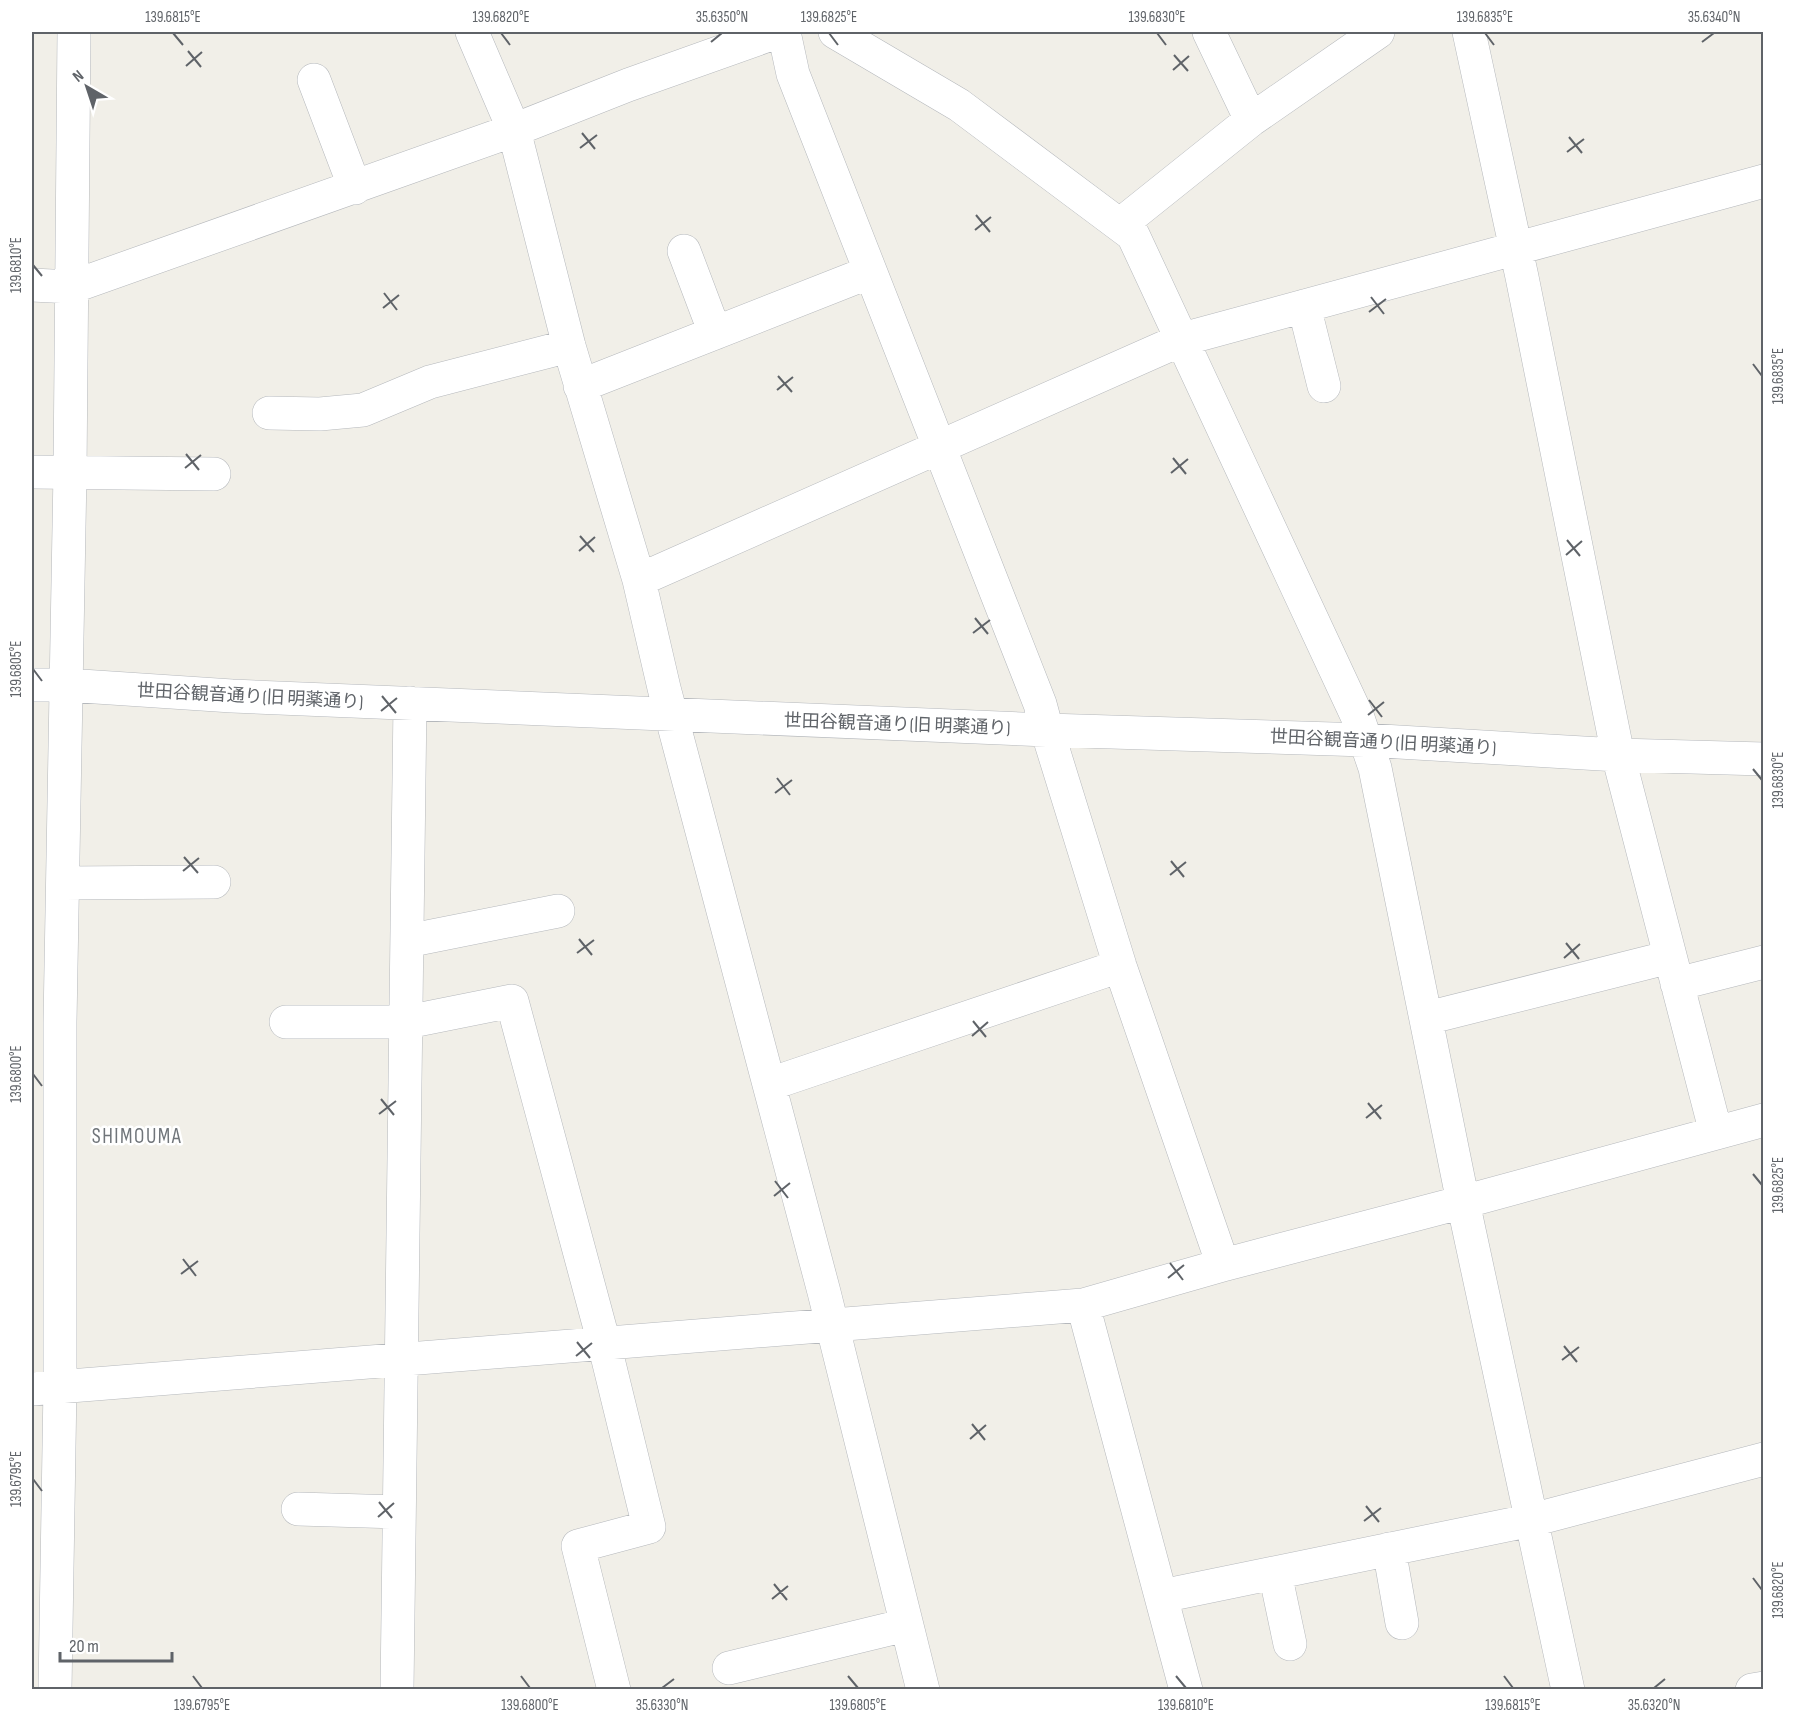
<svg xmlns="http://www.w3.org/2000/svg" width="1795" height="1721" viewBox="0 0 1795 1721" font-family="'Sofia Sans Condensed','Noto Sans JP',sans-serif">
  <rect width="100%" height="100%" fill="#f1efe8"/>
  <g fill="none" stroke-linecap="round" stroke-linejoin="round">
    <defs>
      <path id="minor" d="M 472,32 L 514,130 L 569,346 L 639,580 L 664,688 L 824,1292 L 923,1690
        M 784,32 L 793,74 L 1040,704 L 1047,730 L 1120,966 L 1223,1265
        M 835,32 L 959,105 L 1133,235 L 1358,718 L 1375,768 L 1463,1202 L 1568,1690
        M 1209,32 L 1251,120
        M 1469,32 L 1522,277 L 1618,755 L 1716,1133
        M 314,80 L 355,188
        M 1121,224 L 1251,120 L 1378,32
        M 684,251 L 715,333
        M 32,285 L 72,287 L 514,130 L 628,85 L 777,32
        M 1304,306 L 1324,386
        M 580,386 L 870,272
        M 269,413 L 320,414 L 363,410 L 430,382 L 569,346
        M 32,472 L 214,474
        M 639,580 L 1183,339 L 1764,181
        M 32,685 L 66,685 L 232,696 L 1047,730 L 1365,740 L 1618,755 L 1764,759
        M 64,883 L 214,882
        M 407,941 L 558,911
        M 1677,984 L 1764,962
        M 1427,1018 L 1670,957
        M 286,1022 L 407,1022 L 512,1001 L 604,1343 L 649,1527 L 578,1546 L 614,1690
        M 770,1084 L 1120,966
        M 1083,1305 L 1186,1690
        M 32,1389 L 1083,1305 L 1223,1265 L 1463,1202 L 1764,1120
        M 298,1509 L 399,1512
        M 1389,1549 L 1402,1623
        M 1275,1573 L 1290,1644
        M 1162,1596 L 1532,1520 L 1764,1459
        M 729,1668 L 906,1625
        M 55,1690 L 60,1386 L 60,1022 L 70,472 L 74,32
        M 397,1690 L 410,703
        M 1752,1690 L 1764,1688"/>
    </defs>
    <use href="#minor" stroke="#b5b8bc" stroke-width="34"/>
    <use href="#minor" stroke="#fff" stroke-width="33"/>
  </g>
  <path fill="none" stroke="#5f6368" stroke-width="2" d="M 173,33 L 183,45M 501,33 L 510,45M 829,33 L 838,45M 1157,33 L 1166,45M 1485,33 L 1494,45M 711,42 L 722,33M 1702,42 L 1714,33M 188,51 L 201,67M 1174,55 L 1188,71M 186,66 L 202,52M 1173,70 L 1189,56M 582,133 L 595,149M 1569,137 L 1582,153M 580,148 L 597,135M 1567,152 L 1584,139M 976,215 L 990,232M 975,230 L 991,217M 33,265 L 42,276M 384,293 L 397,310M 1371,297 L 1384,314M 383,308 L 399,295M 1369,312 L 1386,299M 1753,364 L 1762,376M 778,376 L 792,392M 777,390 L 793,377M 186,454 L 199,470M 1173,458 L 1186,474M 185,468 L 201,455M 1171,473 L 1188,459M 580,536 L 594,552M 1567,540 L 1580,556M 579,551 L 595,537M 1566,555 L 1582,541M 975,618 L 988,634M 973,633 L 990,620M 33,669 L 42,681M 382,696 L 396,713M 1369,700 L 1382,717M 381,711 L 397,698M 1368,715 L 1384,702M 1753,769 L 1762,780M 777,778 L 790,795M 775,793 L 792,780M 184,857 L 198,873M 1171,861 L 1184,877M 183,871 L 199,858M 1170,875 L 1186,862M 579,939 L 592,955M 1566,943 L 1579,959M 577,953 L 594,940M 1564,958 L 1580,944M 973,1021 L 986,1037M 972,1036 L 988,1022M 33,1074 L 42,1086M 381,1099 L 394,1115M 1368,1103 L 1381,1119M 379,1114 L 396,1101M 1366,1118 L 1382,1105M 1753,1174 L 1762,1185M 775,1181 L 788,1198M 774,1196 L 790,1183M 183,1259 L 196,1276M 1170,1263 L 1183,1280M 181,1274 L 198,1261M 1168,1278 L 1184,1265M 577,1342 L 590,1358M 1564,1346 L 1577,1362M 576,1356 L 592,1343M 1562,1360 L 1579,1347M 972,1424 L 985,1440M 970,1439 L 986,1425M 33,1479 L 42,1491M 379,1502 L 392,1518M 1366,1506 L 1379,1522M 378,1517 L 394,1503M 1364,1521 L 1381,1508M 1753,1578 L 1762,1590M 774,1584 L 787,1600M 772,1599 L 788,1586M 193,1676 L 202,1688M 521,1676 L 530,1688M 848,1676 L 858,1688M 1176,1676 L 1186,1688M 1504,1676 L 1513,1688M 662,1688 L 674,1679M 1654,1688 L 1665,1679"/>
  <g text-anchor="middle" stroke-width="5" stroke-linejoin="round" paint-order="stroke">
    <g font-size="18" fill="#5f6368" stroke="#fff">
      <text transform="translate(250 696) rotate(3)" y="6">世田谷観音通り(旧 明薬通り)</text>
      <text transform="translate(897 724) rotate(2)" y="6">世田谷観音通り(旧 明薬通り)</text>
      <text transform="translate(1383 742) rotate(3)" y="6">世田谷観音通り(旧 明薬通り)</text>
    </g>
    <g font-size="21" letter-spacing="1.5" fill="#70757a" stroke="#fff">
      <text x="137" y="1143">SHIMOUMA</text>
    </g>
  </g>
  <rect width="1795" height="1721" fill="none" stroke="#ffffff" stroke-width="66"/>
  <g transform="translate(87 87) rotate(321)" stroke="#ffffff" stroke-width="4.5" paint-order="stroke">
  <path d="M0-4.5L10 22L0 15L-10 22Z" fill="#5f6368"/>
  <text y="-9" font-size="16" font-weight="bold" text-anchor="middle" fill="#5f6368">N</text>
  </g>
  <path d="M60 1652v9h112v-9" fill="none" stroke="#5f6368" stroke-width="3"/>
  <text x="69" y="1652" font-size="18" fill="#5f6368" stroke="#ffffff" stroke-width="4.5" paint-order="stroke">20 m</text>
  <rect x="33" y="33" width="1729" height="1655" fill="none" stroke="#5f6368" stroke-width="2"/>
  <g font-size="15" text-anchor="middle" fill="#5f6368">
    <text x="173" y="22">139.6815°E</text>
    <text x="501" y="22">139.6820°E</text>
    <text x="722" y="22">35.6350°N</text>
    <text x="829" y="22">139.6825°E</text>
    <text x="1157" y="22">139.6830°E</text>
    <text x="1485" y="22">139.6835°E</text>
    <text x="1714" y="22">35.6340°N</text>
    <text transform="translate(16 265) rotate(-90)" y="5">139.6810°E</text>
    <text transform="translate(1778 376) rotate(-90)" y="5">139.6835°E</text>
    <text transform="translate(16 669) rotate(-90)" y="5">139.6805°E</text>
    <text transform="translate(1778 780) rotate(-90)" y="5">139.6830°E</text>
    <text transform="translate(16 1074) rotate(-90)" y="5">139.6800°E</text>
    <text transform="translate(1778 1185) rotate(-90)" y="5">139.6825°E</text>
    <text transform="translate(16 1479) rotate(-90)" y="5">139.6795°E</text>
    <text transform="translate(1778 1590) rotate(-90)" y="5">139.6820°E</text>
    <text x="202" y="1710">139.6795°E</text>
    <text x="530" y="1710">139.6800°E</text>
    <text x="662" y="1710">35.6330°N</text>
    <text x="858" y="1710">139.6805°E</text>
    <text x="1186" y="1710">139.6810°E</text>
    <text x="1513" y="1710">139.6815°E</text>
    <text x="1654" y="1710">35.6320°N</text>
  </g>
</svg>
